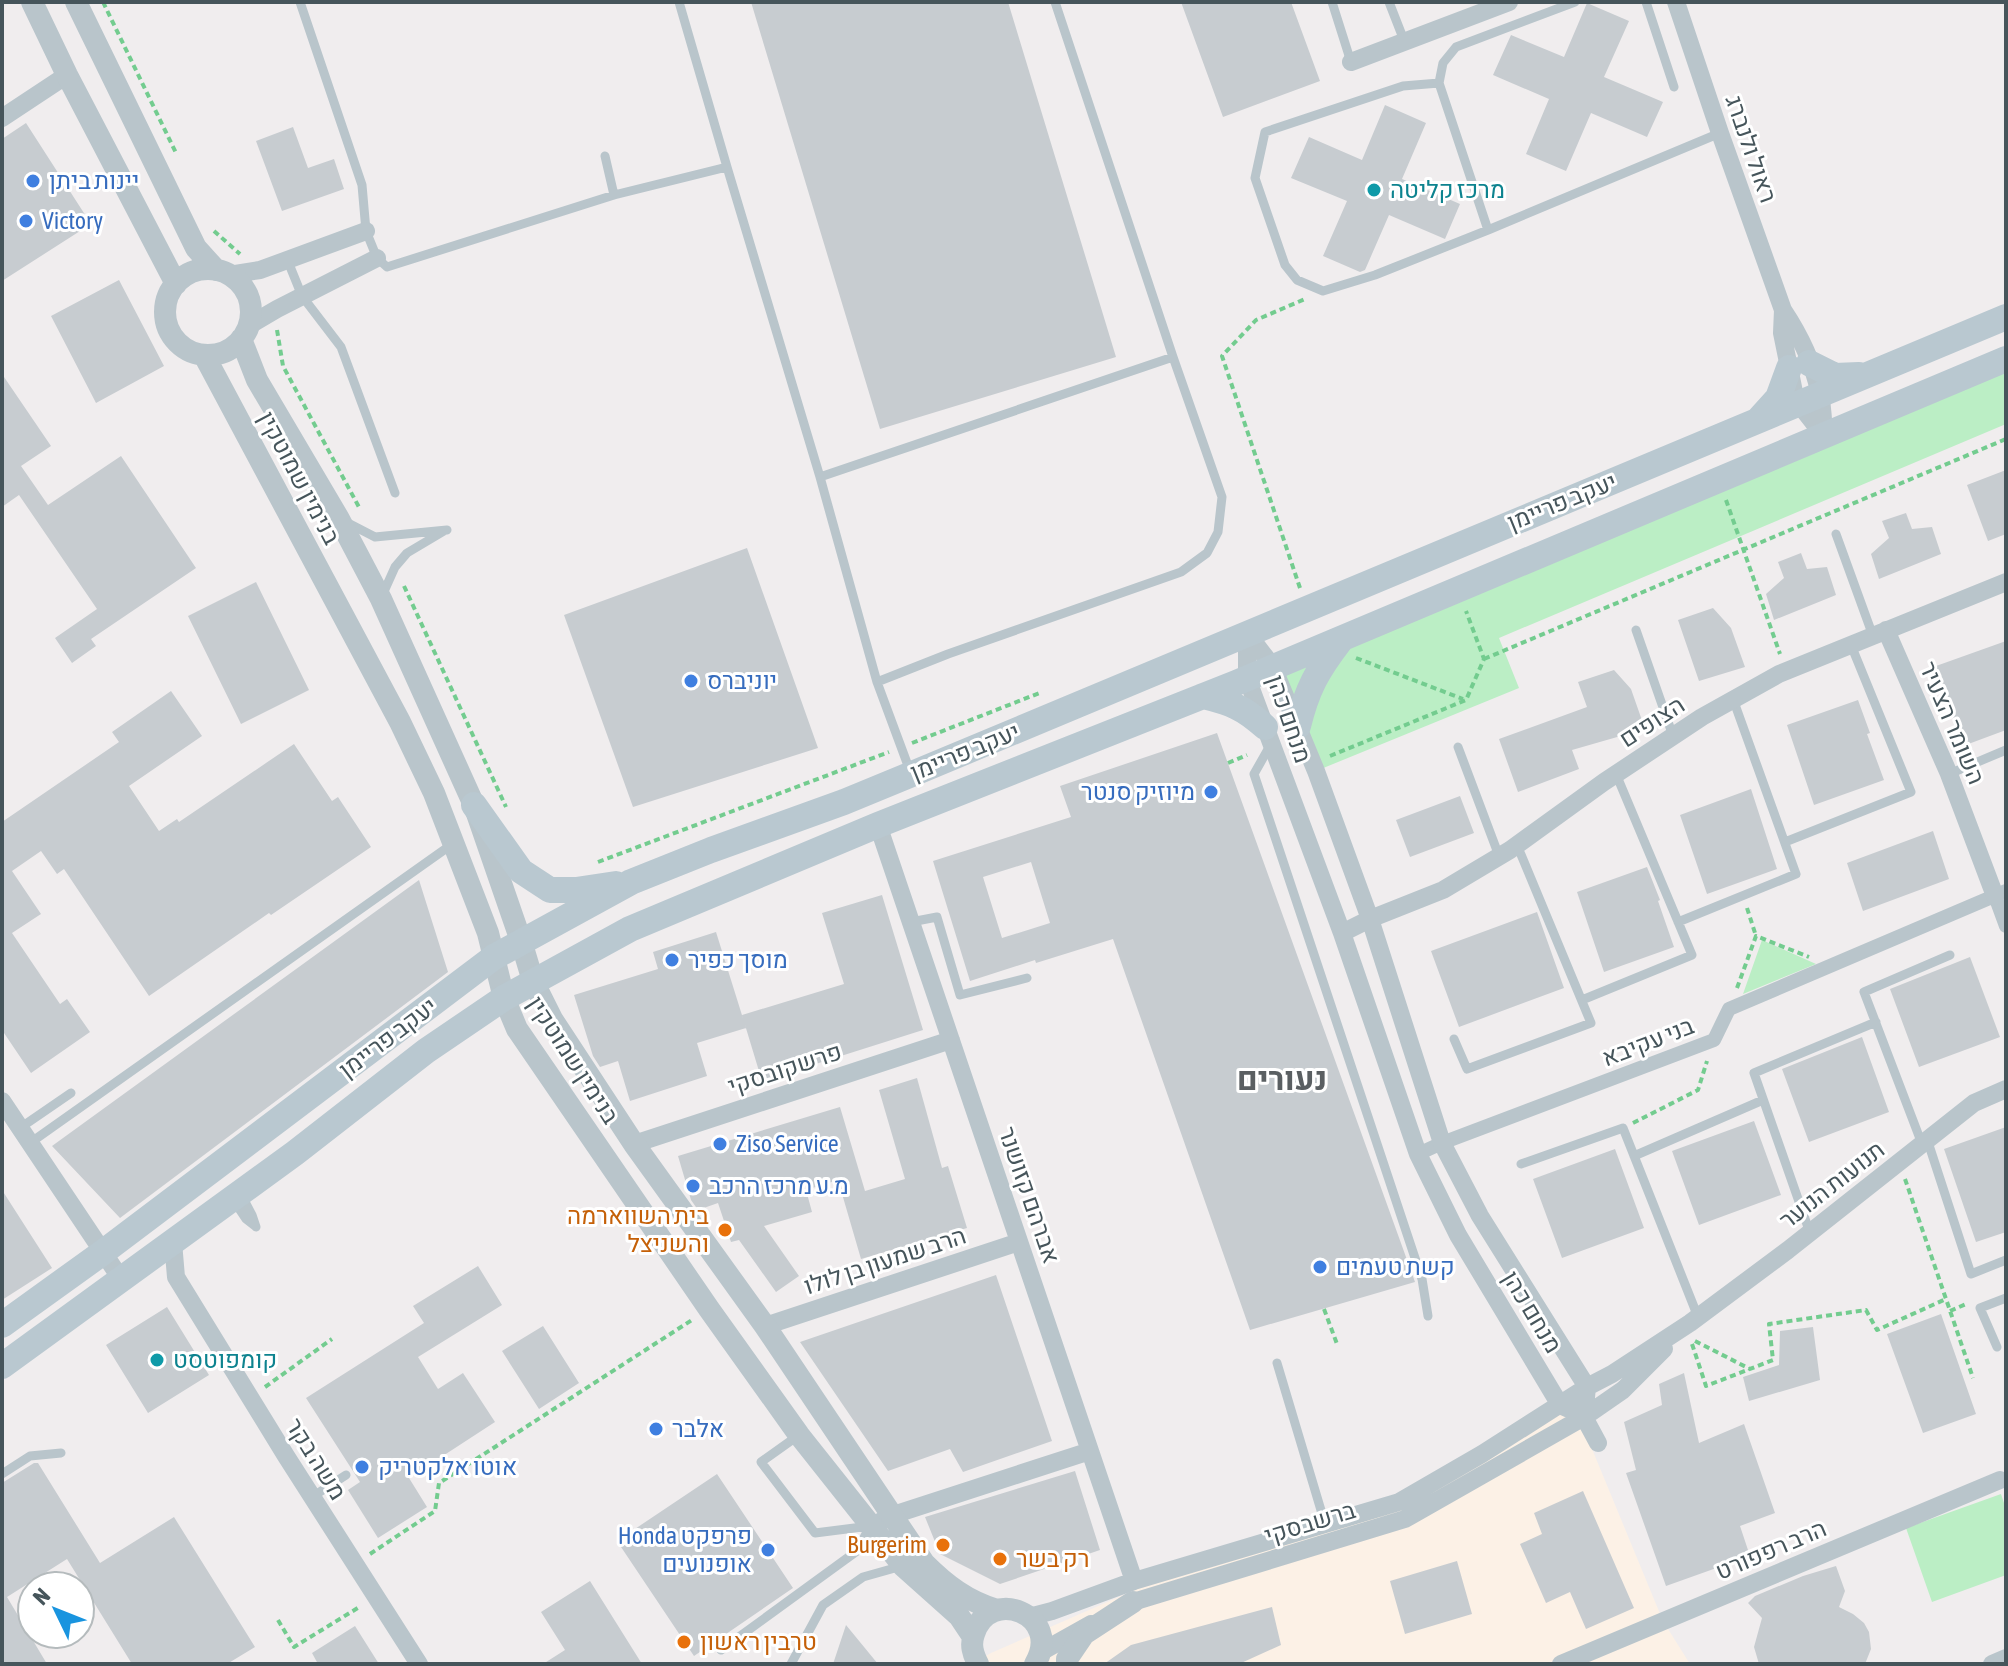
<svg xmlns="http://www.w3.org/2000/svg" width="2008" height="1666" viewBox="0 0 2008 1666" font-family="'Asap Condensed',Heebo,sans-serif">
  <rect width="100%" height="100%" fill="#f0edee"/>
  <path fill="#fcf1e6" d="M 1571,1398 L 1663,1621 L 1690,1664 L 971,1664 L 991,1653 L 1137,1589 L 1399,1502 Z"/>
  <path fill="#bbeec5" d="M 2006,359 L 2006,424 L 1499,638 L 1519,688 L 1316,771 L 1273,667 Z
    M 1762,940 L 1816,964 L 1743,994 Z
    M 2001,1494 L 2006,1509 L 2006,1575 L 1932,1602 L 1906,1528 Z"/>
  <path fill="#c7ccd0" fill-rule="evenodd" d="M 751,2 L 1008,2 L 1116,357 L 880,429 Z
    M 1181,2 L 1291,2 L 1320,81 L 1223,117 Z
    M 1587,3 L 1629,21 L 1604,77 L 1663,102 L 1647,137 L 1591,113 L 1566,171 L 1526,154 L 1549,99 L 1493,75 L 1511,35 L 1564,57 Z
    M 1385,105 L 1426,123 L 1402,179 L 1460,204 L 1445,239 L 1389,215 L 1365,270 L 1360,272 L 1323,256 L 1347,201 L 1291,178 L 1309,137 L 1362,160 Z
    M 26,123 L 91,224 L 2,281 L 2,139 Z
    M 293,127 L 308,168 L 334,159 L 344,189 L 282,211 L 256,141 Z
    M 119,280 L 164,366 L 96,403 L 51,316 Z
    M 2,374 L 51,446 L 21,466 L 48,505 L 121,456 L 196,568 L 91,639 L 96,646 L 72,663 L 55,638 L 97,609 L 19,495 L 2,507 Z
    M 2006,470 L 2006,534 L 1988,541 L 1967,485 Z
    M 1906,513 L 1912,529 L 1932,527 L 1941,554 L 1879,579 L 1871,554 L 1889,538 L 1882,521 Z
    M 747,548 L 818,748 L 633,807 L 564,615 Z
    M 1801,553 L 1807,569 L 1827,567 L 1836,595 L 1774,620 L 1766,594 L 1784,578 L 1778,562 Z
    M 256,582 L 309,690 L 241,724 L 188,616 Z
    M 1713,608 L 1731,628 L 1745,667 L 1699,681 L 1678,620 Z
    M 2006,641 L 2006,730 L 1963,746 L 1936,666 Z
    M 1614,670 L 1631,689 L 1645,729 L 1572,750 L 1579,769 L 1518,792 L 1499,739 L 1587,707 L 1578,682 Z
    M 171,691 L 202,736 L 129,786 L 159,831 L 177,819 L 179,822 L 294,744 L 332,801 L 338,797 L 371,847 L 271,915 L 269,913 L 149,996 L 64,869 L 57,874 L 41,851 L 12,871 L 41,914 L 12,933 L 60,1004 L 67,999 L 90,1032 L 31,1073 L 2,1030 L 2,822 L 119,742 L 112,732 Z
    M 1858,700 L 1870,733 L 1867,734 L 1884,780 L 1814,805 L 1787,725 Z
    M 1217,733 L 1415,1282 L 1250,1330 L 1113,939 L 1036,963 L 1035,960 L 970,981 L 933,861 L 1071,817 L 1060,786 ZM 1031,862 L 1050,923 L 1002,938 L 983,877 Z
    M 1751,789 L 1777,869 L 1707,894 L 1680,815 Z
    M 1460,796 L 1474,833 L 1410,857 L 1396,820 Z
    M 1933,831 L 1949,879 L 1863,911 L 1847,863 Z
    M 1647,867 L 1660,900 L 1658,901 L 1674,947 L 1604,972 L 1577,892 Z
    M 419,880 L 448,972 L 120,1218 L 52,1146 Z
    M 882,895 L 923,1030 L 762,1081 L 742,1015 L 844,984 L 822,913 Z
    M 1537,912 L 1564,988 L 1459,1027 L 1431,951 Z
    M 716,932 L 746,1028 L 697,1043 L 707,1076 L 630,1101 L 618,1061 L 600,1067 L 593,1056 L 574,995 L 658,969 L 653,952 Z
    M 1970,957 L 2000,1037 L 1919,1067 L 1890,989 Z
    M 1862,1037 L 1889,1112 L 1809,1142 L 1782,1069 Z
    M 917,1078 L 942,1168 L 948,1166 L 967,1228 L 861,1259 L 838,1180 L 806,1190 L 812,1212 L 764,1226 L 799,1276 L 776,1292 L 739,1240 L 731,1242 L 718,1203 L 698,1210 L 691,1200 L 678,1156 L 840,1107 L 865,1191 L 905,1179 L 879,1090 Z
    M 1754,1121 L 1781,1195 L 1699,1225 L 1672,1151 Z
    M 2006,1127 L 2006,1232 L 1976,1242 L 1944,1149 Z
    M 1615,1149 L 1644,1228 L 1562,1258 L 1533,1179 Z
    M 2,1190 L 52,1268 L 2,1300 Z
    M 478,1266 L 502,1305 L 418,1357 L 438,1389 L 463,1373 L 495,1422 L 409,1478 L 427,1507 L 378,1538 L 348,1490 L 360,1482 L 306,1398 L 424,1323 L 413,1306 Z
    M 996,1275 L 1052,1441 L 963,1472 L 950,1449 L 888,1471 L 800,1342 Z
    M 167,1307 L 209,1375 L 148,1413 L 106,1345 Z
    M 1941,1314 L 1976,1414 L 1923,1433 L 1887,1334 Z
    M 543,1326 L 579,1383 L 539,1409 L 502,1351 Z
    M 1813,1327 L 1820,1380 L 1749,1401 L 1743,1377 L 1779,1365 L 1780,1331 Z
    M 1684,1373 L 1699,1443 L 1744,1424 L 1775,1513 L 1740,1526 L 1750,1556 L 1666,1586 L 1626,1473 L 1636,1470 L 1624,1422 L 1662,1405 L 1659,1384 Z
    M 34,1463 L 38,1463 L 100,1563 L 174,1517 L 255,1647 L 227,1664 L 132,1664 L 67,1559 L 7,1597 L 47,1664 L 2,1664 L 2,1483 Z
    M 1075,1471 L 1100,1550 L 1000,1584 L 940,1554 L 925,1517 Z
    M 717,1474 L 793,1588 L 694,1656 L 617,1541 Z
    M 1583,1491 L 1634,1608 L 1586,1629 L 1570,1592 L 1546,1603 L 1520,1544 L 1542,1534 L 1534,1513 Z
    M 1457,1561 L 1472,1614 L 1405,1634 L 1390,1581 Z
    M 1836,1566 L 1845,1591 L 1839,1607 L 1853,1614 L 1864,1623 L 1869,1632 L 1871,1649 L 1865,1664 L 1759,1664 L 1754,1647 L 1762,1618 L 1748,1603 L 1755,1596 L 1803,1576 Z
    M 590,1581 L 642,1664 L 543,1664 L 565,1650 L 541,1612 Z
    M 1272,1607 L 1281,1645 L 1239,1664 L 1104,1664 L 1131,1645 Z
    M 846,1625 L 878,1664 L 833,1664 Z
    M 355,1626 L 379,1664 L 318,1664 L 312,1653 Z"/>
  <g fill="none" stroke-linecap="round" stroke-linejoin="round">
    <path stroke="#73cc8f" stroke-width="4" stroke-dasharray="6 4" stroke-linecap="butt" d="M 103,2 L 177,155
      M 214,231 L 240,254
      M 277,330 L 283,366 L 360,509
      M 1726,500 L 1780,654
      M 404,586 L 506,807
      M 1300,588 L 1222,356 L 1256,320 L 1305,299
      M 1356,658 L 1463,699
      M 1484,659 L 2006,439
      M 912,743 L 1042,692
      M 1330,756 L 1466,700 L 1484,659 L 1466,611
      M 1228,763 L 1247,755
      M 598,862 L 889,752
      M 1747,908 L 1756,936
      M 1737,988 L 1756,936 L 1809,957
      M 1633,1123 L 1698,1090 L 1707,1061
      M 1905,1179 L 1973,1378
      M 1324,1309 L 1337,1344
      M 1950,1311 L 1966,1304
      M 1695,1341 L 1750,1369
      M 1692,1344 L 1706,1386 L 1773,1360 L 1769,1324 L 1866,1310 L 1877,1330 L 1946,1299
      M 265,1387 L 332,1339
      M 370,1554 L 435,1511 L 439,1483 L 692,1320
      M 278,1620 L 294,1647 L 361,1606"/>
    <path stroke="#b9c5cb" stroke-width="9" d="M 300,2 L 362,185 L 366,231 L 377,258 L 387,267 L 614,195 L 727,167 L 820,477 L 877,682 L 910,771
      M 679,2 L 727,167
      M 1332,2 L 1351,62
      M 1389,2 L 1405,43
      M 1575,2 L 1456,47 L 1443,63 L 1439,83 L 1488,230 L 1720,133
      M 1646,2 L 1674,87
      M 1439,83 L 1403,86 L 1265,132 L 1255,178 L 1285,265 L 1297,280 L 1323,291 L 1375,275 L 1488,230
      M 605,156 L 614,195
      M 287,259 L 302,296 L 341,347 L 395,493
      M 820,477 L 1173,357
      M 346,522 L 375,537 L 447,530
      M 1836,534 L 1873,636
      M 382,596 L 395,567 L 407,553 L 444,531
      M 1636,630 L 1673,736
      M 877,682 L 948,654 L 1181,572 L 1207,553 L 1218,532 L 1222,497 L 1173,357 L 1055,2
      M 1271,744 L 1254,774 L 1422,1279 L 1428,1316
      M 1458,747 L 1499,856
      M 1949,774 L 2006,750
      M 1785,842 L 1911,792 L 1851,645
      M 911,922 L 937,917 L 960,995 L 1027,978
      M 1678,922 L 1796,874 L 1733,699
      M 1582,1000 L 1692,955 L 1616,774
      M 1454,1039 L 1467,1069 L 1591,1023 L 1517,845
      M 20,1128 L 71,1093
      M 1927,1139 L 1971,1274 L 2006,1260
      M 30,1143 L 451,845
      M 1922,1144 L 1864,992 L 1950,955
      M 1634,1156 L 1763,1100
      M 1521,1164 L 1623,1128 L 1698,1317
      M 241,1194 L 252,1215 L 256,1227
      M 234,1201 L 246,1219 L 255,1226
      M 1810,1233 L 1754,1073 L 1876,1022
      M 1997,1347 L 1980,1308 L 2006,1298
      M 1277,1363 L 1326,1527
      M 799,1435 L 761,1462 L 815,1533 L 870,1526
      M 2,1474 L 30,1456 L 61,1453
      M 312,1497 L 346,1475
      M 721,1650 L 857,1551 L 870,1526
      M 791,1664 L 823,1605 L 863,1577 L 902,1566"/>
    <path stroke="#b9c5cb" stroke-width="14" d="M 1995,896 L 2006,926
      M 1418,1154 L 1442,1143 L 1714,1040 L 1729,1009 L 2006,891"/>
    <path stroke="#b9c5cb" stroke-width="18" d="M 1676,2 L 1720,133 L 1783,310 C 1799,334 1813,363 1819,391 C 1823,405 1823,421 1824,436
      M 1351,62 L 1509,2
      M 2,118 L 67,75
      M 229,275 L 260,270 L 366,231
      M 1783,310 L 1782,333 L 1794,392 L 1799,404 L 1824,436
      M 248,326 L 277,309 L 377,258
      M 1886,630 L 1949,774 L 1995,896
      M 1247,633 L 1273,667 L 1316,771 L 1370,919 L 1442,1143 L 1480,1216 L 1587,1387 L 1584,1417 L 1598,1443
      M 1247,633 L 1247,678 L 1342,933 L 1418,1154 L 1458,1235 L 1560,1405 L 1569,1409
      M 878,825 L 1134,1581
      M 1342,933 L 1370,919 L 1443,890 L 1510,850 L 1604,782 L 1702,717 L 1779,674 L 2006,582
      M 2,1101 L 121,1279
      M 634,1144 L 951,1040
      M 173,1242 L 176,1277 L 286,1456 L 419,1664
      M 765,1326 L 1019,1242
      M 880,1522 L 893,1515 L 1090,1451
      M 1120,1609 L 1133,1602 L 1405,1519 L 1584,1417 L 1623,1390 L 1664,1349
      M 1029,1617 L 1052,1611 L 1134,1581 L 1399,1502 L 1482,1454 L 1587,1387 L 1612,1374 L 1690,1323 L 1788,1250 L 1974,1103 L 2006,1089
      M 1041,1652 L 1091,1624
      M 1561,1664 L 2000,1480
      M 1992,1664 L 2006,1658"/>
    <path stroke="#b9c5cb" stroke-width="22" d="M 32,2 L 67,75 L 176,284
      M 76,2 L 196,248 L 216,270
      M165 312a43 43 0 1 1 86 0a43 43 0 1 1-86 0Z
      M 241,339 L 257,380 L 339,519 L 381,599 L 474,805 L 521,941 L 533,981 L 552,1019 L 634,1144 L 765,1326 L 924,1563 C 946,1585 967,1601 997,1610
      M 204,355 L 400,722 L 434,793 L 488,933 L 504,998 L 517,1029 L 709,1309 L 799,1435 L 903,1566 L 959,1616 L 973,1637
      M 978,1664 C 973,1654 970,1645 974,1634 C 989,1585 1064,1615 1035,1664
      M 1067,1664 L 1067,1659 L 1084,1634 L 1133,1602"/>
    <path stroke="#b9c8d0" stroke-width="26" d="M 1809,363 L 1835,376 L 1859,375
      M 1759,419 L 1778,398 L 1789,368
      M 1203,696 C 1231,703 1243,707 1265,727
      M 1298,726 C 1307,689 1317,671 1340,641
      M 474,805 L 521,871 L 550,890 L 576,890 L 616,884
      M 2,1325 L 102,1253 L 494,957 L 631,882 L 711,850 L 844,802 L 912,774 L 2006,317
      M 2,1366 L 295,1153 L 426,1051 L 504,998 L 630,929 L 878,825 L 1236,683 L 2006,359"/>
  </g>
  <g fill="#3f7fe0" stroke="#fff" stroke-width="3">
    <circle cx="33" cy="181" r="8"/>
    <circle cx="26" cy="221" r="8"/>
    <circle cx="691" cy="681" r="8"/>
    <circle cx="1211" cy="792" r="8"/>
    <circle cx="672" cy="960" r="8"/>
    <circle cx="720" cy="1144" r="8"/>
    <circle cx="693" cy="1186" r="8"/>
    <circle cx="1320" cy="1267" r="8"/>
    <circle cx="656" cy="1429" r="8"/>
    <circle cx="362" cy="1467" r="8"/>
    <circle cx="768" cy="1550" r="8"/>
  </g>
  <g fill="#0f9aa8" stroke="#fff" stroke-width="3">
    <circle cx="1374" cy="190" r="8"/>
    <circle cx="157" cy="1360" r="8"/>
  </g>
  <g fill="#e8710a" stroke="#fff" stroke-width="3">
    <circle cx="725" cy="1230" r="8"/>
    <circle cx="943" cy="1545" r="8"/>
    <circle cx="1000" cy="1559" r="8"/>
    <circle cx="684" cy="1642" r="8"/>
  </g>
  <g text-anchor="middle" stroke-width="6" stroke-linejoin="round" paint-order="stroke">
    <g font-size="24" fill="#46555b" stroke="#fff">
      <text transform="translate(1751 149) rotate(71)" y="8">ראול ולנברג</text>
      <text transform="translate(299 478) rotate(62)" y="8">בנימין שמוטקין</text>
      <text transform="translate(1562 502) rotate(-22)" y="8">יעקב פריימן</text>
      <text transform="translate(1289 719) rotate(71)" y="8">מנחם כהן</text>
      <text transform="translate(1652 722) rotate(-33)" y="8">הצופים</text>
      <text transform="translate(1952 723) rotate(67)" y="8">השומר הצעיר</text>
      <text transform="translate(965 752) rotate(-22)" y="8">יעקב פריימן</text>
      <text transform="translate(388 1038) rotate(-37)" y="8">יעקב פריימן</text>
      <text transform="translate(1648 1042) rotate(-21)" y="8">בני עקיבא</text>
      <text transform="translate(573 1060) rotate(57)" y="8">בנימין שמוטקין</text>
      <text transform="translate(785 1069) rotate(-18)" y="8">פרשקובסקי</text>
      <text transform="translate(1832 1185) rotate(-38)" y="8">תנועות הנוער</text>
      <text transform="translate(1029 1195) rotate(71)" y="8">אברהם קזושנר</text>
      <text transform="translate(885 1261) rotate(-18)" y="8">הרב שמעון בן לולו</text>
      <text transform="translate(1532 1312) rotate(59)" y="8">מנחם כהן</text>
      <text transform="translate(316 1459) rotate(58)" y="8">משה בקר</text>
      <text transform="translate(1310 1523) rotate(-17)" y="8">ברשבסקי</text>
      <text transform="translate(1771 1550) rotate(-23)" y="8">הרב רפפורט</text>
    </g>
    <g font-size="24" fill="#366cbe" stroke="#fff" text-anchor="start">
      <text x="49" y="189">יינות ביתן</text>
      <text x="42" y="229">Victory</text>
      <text x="707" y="689">יוניברס</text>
      <text x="1195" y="800" text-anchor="end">מיוזיק סנטר</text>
      <text x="688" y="968">מוסך כפיר</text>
      <text x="736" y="1152">Ziso Service</text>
      <text x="709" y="1194">מ.ע מרכז הרכב</text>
      <text x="1336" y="1275">קשת טעמים</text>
      <text x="672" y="1437">אלבר</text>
      <text x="378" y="1475">אוטו אלקטריק</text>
      <text x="752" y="1544" text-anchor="end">Honda פרפקט<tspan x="752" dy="28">אופנועים</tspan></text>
    </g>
    <g font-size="24" fill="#0d838f" stroke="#fff" text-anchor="start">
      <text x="1390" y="198">מרכז קליטה</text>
      <text x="173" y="1368">קומפוטסט</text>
    </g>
    <g font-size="24" fill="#c56008" stroke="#fff" text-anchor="end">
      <text x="709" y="1224">בית השווארמה<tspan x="709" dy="28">והשניצל</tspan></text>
      <text x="927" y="1553">Burgerim</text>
      <text x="1016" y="1567" text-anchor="start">רק בשר</text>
      <text x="700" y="1650" text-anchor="start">טרבין ראשון</text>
    </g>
    <g font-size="32" font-weight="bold" fill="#5a5f62" stroke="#fff">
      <text x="1282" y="1090">נעורים</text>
    </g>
  </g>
  <rect width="2008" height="1666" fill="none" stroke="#46555b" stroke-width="8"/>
  <g transform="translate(56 1610) rotate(313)"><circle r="38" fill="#ffffff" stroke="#b5bbbd" stroke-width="2"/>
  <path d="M0-6L14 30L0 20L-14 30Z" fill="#1994df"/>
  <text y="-12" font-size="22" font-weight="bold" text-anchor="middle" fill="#46555b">N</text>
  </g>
</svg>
